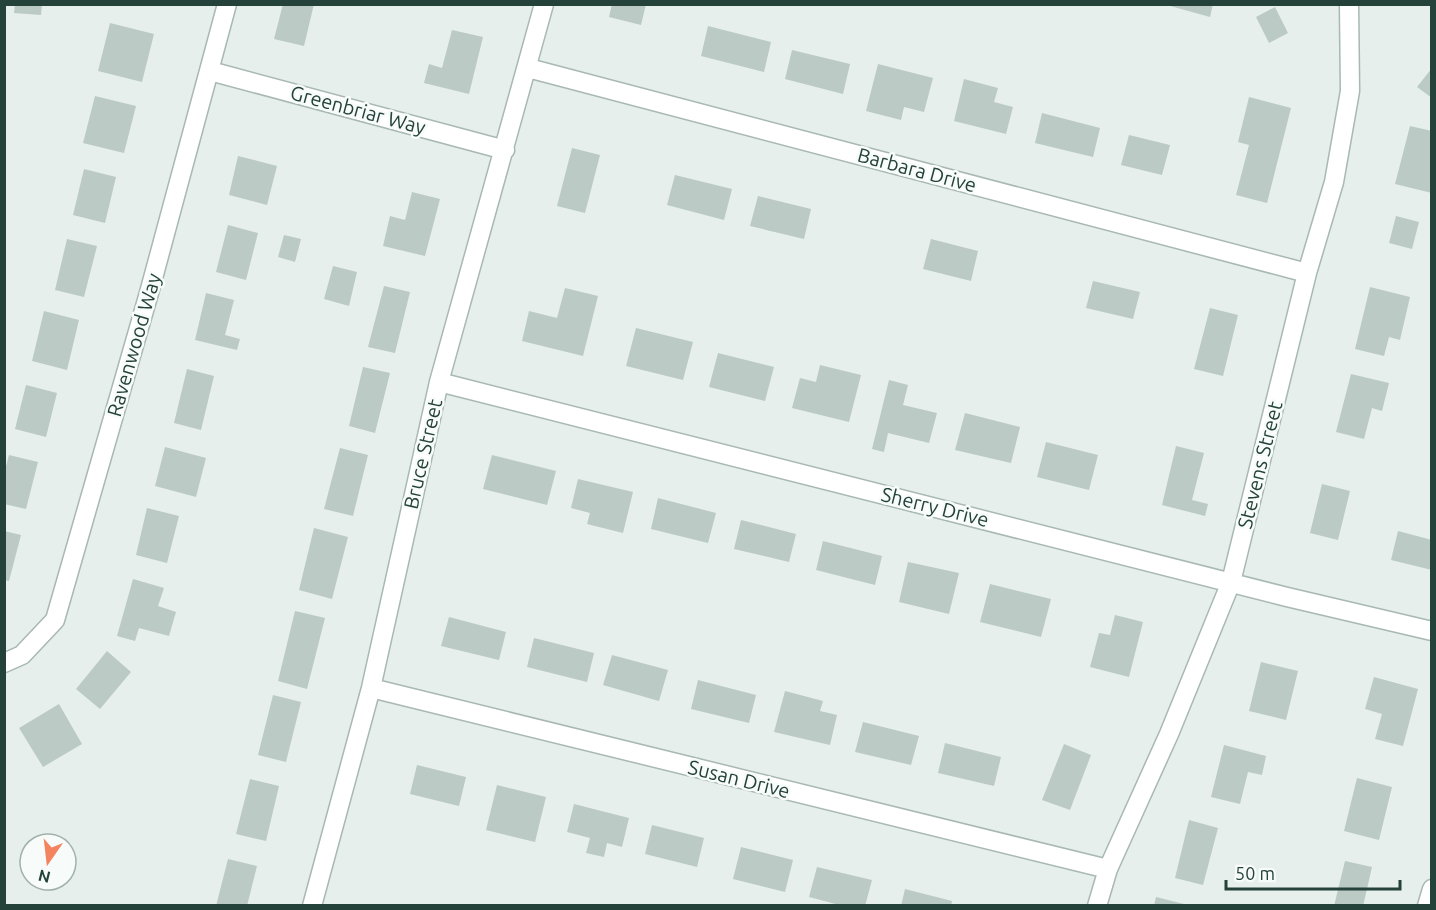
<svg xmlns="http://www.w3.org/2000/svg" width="1436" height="910" viewBox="0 0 1436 910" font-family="Ubuntu,sans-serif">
  <rect width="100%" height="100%" fill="#e6efeb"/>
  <path fill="#bbcac4" d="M 15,4 L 42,4 L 41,15 L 14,13 Z
    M 283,4 L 314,4 L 304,46 L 274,39 Z
    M 612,4 L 646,4 L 641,25 L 609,17 Z
    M 1163,4 L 1213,4 L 1210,17 Z
    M 1275,7 L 1288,33 L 1269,43 L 1256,17 Z
    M 110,23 L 154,34 L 142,82 L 98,71 Z
    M 708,26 L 771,42 L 764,72 L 701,56 Z
    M 452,30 L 483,37 L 469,94 L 424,83 L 429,64 L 442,68 Z
    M 792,50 L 850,64 L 843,94 L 785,79 Z
    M 878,64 L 933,78 L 924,112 L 904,107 L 901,120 L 866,111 Z
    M 1432,68 L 1432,98 L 1417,87 Z
    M 964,79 L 998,88 L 994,102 L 1013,107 L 1006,134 L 954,121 Z
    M 95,96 L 136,106 L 124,153 L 83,143 Z
    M 1249,97 L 1291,108 L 1267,203 L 1236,195 L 1249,145 L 1238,142 Z
    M 1042,113 L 1100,128 L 1093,157 L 1035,143 Z
    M 1410,126 L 1432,131 L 1432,193 L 1395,184 Z
    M 1129,135 L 1170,145 L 1162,175 L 1121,165 Z
    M 572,148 L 600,155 L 585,213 L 557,206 Z
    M 238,156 L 277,166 L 267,205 L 229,195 Z
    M 84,169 L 116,177 L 105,223 L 73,215 Z
    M 675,175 L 732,189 L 724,220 L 667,205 Z
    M 412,192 L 440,199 L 425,256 L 383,246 L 390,216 L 405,220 Z
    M 758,196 L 811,209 L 804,239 L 750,226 Z
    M 1396,216 L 1419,222 L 1412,249 L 1389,243 Z
    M 228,225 L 258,233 L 246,280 L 216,272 Z
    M 284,235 L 301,239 L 295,262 L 278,257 Z
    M 67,239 L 97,246 L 84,297 L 55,290 Z
    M 931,239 L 978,251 L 971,281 L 923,269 Z
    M 333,266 L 357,272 L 349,306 L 324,299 Z
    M 1093,281 L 1140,292 L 1133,319 L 1086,308 Z
    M 384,286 L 410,292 L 395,353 L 368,347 Z
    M 1370,287 L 1410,297 L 1400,340 L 1389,337 L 1384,356 L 1355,349 Z
    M 565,288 L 598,296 L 583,356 L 522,341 L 529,311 L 557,318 Z
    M 206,293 L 234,300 L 225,335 L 240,339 L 237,350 L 195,340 Z
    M 1210,308 L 1238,315 L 1223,376 L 1194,369 Z
    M 44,311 L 79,320 L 67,370 L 32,361 Z
    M 636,328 L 693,342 L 683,380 L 626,366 Z
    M 718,353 L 774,367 L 765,401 L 709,387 Z
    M 820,365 L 861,375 L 849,422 L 792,408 L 800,378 L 816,382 Z
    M 363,367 L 390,373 L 375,433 L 349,426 Z
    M 187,369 L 214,376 L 201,430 L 174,423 Z
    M 1351,374 L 1389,383 L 1382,411 L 1372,408 L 1364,439 L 1336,432 Z
    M 889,380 L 908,385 L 903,405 L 937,413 L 929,443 L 888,433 L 884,452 L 872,449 Z
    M 26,385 L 57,393 L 46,437 L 15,429 Z
    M 965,413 L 1020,427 L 1011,463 L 955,450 Z
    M 1046,442 L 1098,455 L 1089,490 L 1037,477 Z
    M 1176,446 L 1204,453 L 1192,500 L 1208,504 L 1205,516 L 1162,505 Z
    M 165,447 L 206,458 L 196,497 L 155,486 Z
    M 340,448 L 368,455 L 353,516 L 324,509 Z
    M 9,455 L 38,462 L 26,509 L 4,504 L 4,474 Z
    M 492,455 L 556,471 L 547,505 L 483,489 Z
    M 578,479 L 633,492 L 623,533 L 587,524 L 590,513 L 571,508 Z
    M 1322,484 L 1350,491 L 1338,540 L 1310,533 Z
    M 658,498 L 716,513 L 708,543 L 651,529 Z
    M 147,508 L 179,516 L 167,563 L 136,555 Z
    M 741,520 L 796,534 L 789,562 L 734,549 Z
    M 314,528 L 348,537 L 332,599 L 299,590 Z
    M 4,531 L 21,535 L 9,581 L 4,580 Z
    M 1398,531 L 1432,540 L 1432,570 L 1391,560 Z
    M 823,541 L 882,556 L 875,585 L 816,570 Z
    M 908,562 L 959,573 L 949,614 L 899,602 Z
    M 133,579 L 164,588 L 158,606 L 176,612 L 169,636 L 139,628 L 135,641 L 117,636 Z
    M 990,584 L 1051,599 L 1041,637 L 980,622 Z
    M 295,611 L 325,618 L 307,689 L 278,681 Z
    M 1115,615 L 1143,622 L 1129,677 L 1090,667 L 1099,633 L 1110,635 Z
    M 449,617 L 506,632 L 499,660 L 441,646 Z
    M 534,638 L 594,653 L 587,682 L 527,667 Z
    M 107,651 L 131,672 L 100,709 L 76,689 Z
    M 612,655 L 668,670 L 659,701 L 603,685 Z
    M 1261,662 L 1298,671 L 1286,720 L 1249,711 Z
    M 1374,677 L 1418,689 L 1403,746 L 1375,739 L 1382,714 L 1365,709 Z
    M 698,680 L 756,695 L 749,723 L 691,709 Z
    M 785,691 L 823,701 L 820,711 L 837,715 L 830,745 L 774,732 Z
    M 273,695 L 301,702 L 286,762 L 258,755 Z
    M 59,704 L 82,744 L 43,767 L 19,728 Z
    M 863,722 L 919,736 L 911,765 L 855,752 Z
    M 945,743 L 1001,757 L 994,786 L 938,773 Z
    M 1064,744 L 1091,755 L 1070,810 L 1042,800 Z
    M 1224,745 L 1266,756 L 1262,775 L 1248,772 L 1240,804 L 1211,797 Z
    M 417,765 L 466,777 L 459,806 L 410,794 Z
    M 1357,778 L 1392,787 L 1379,840 L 1344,831 Z
    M 250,779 L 279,786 L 266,841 L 236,834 Z
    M 497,785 L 546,797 L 535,842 L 486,830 Z
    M 574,804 L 629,818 L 622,847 L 607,843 L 604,857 L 586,853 L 590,838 L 567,832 Z
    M 1189,820 L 1218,828 L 1203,885 L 1175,878 Z
    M 652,825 L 704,838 L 697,867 L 645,854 Z
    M 741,847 L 793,860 L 785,892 L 733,879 Z
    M 228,859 L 257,866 L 247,906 L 216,906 Z
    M 1345,861 L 1372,867 L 1363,906 L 1334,906 Z
    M 817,867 L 872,880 L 865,906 L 843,906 L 809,897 Z
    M 905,889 L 952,901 L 951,906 L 901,906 Z
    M 1156,897 L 1188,905 L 1188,906 L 1154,906 Z"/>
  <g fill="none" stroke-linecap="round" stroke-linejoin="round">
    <defs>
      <path id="minor" d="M 528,68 L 1307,273
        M 210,71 L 505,150
        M 439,382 L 1287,597 L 1432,631
        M 4,663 L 22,655 L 55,620 L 149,293 L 227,4
        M 371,688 L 1108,869
        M 312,906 L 371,688 L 439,382 L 544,4
        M 1097,906 L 1108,869 L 1169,734 L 1231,582 L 1307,273 L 1334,182 L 1350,91 L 1349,4
        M 1427,906 L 1432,889"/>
    </defs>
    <use href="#minor" stroke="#a8b8b2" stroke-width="21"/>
    <use href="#minor" stroke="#fff" stroke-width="18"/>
  </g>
  <g text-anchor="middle" stroke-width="5" stroke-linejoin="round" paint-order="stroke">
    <g font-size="20" fill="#24423a" stroke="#f7fbf9">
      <text transform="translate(358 110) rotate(15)" y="7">Greenbriar Way</text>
      <text transform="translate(917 170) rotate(15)" y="7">Barbara Drive</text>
      <text transform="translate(134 345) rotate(-74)" y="7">Ravenwood Way</text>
      <text transform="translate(423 454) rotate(-77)" y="7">Bruce Street</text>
      <text transform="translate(1260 465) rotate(-76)" y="7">Stevens Street</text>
      <text transform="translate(935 507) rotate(14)" y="7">Sherry Drive</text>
      <text transform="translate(739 779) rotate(14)" y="7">Susan Drive</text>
    </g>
  </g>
  <rect width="1436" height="910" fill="none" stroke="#24423a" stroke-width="12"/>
  <g transform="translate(48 862) rotate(194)"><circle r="28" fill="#f7fbf9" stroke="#a3b1ad" stroke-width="1.5"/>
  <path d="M0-4.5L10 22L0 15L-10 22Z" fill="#f4845f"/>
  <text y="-9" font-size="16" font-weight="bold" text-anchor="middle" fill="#24423a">N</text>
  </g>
  <path d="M1226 880v9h174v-9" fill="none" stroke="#24423a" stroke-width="3"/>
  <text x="1235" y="880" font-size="18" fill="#24423a" stroke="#f7fbf9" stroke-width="4.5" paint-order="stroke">50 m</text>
</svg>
